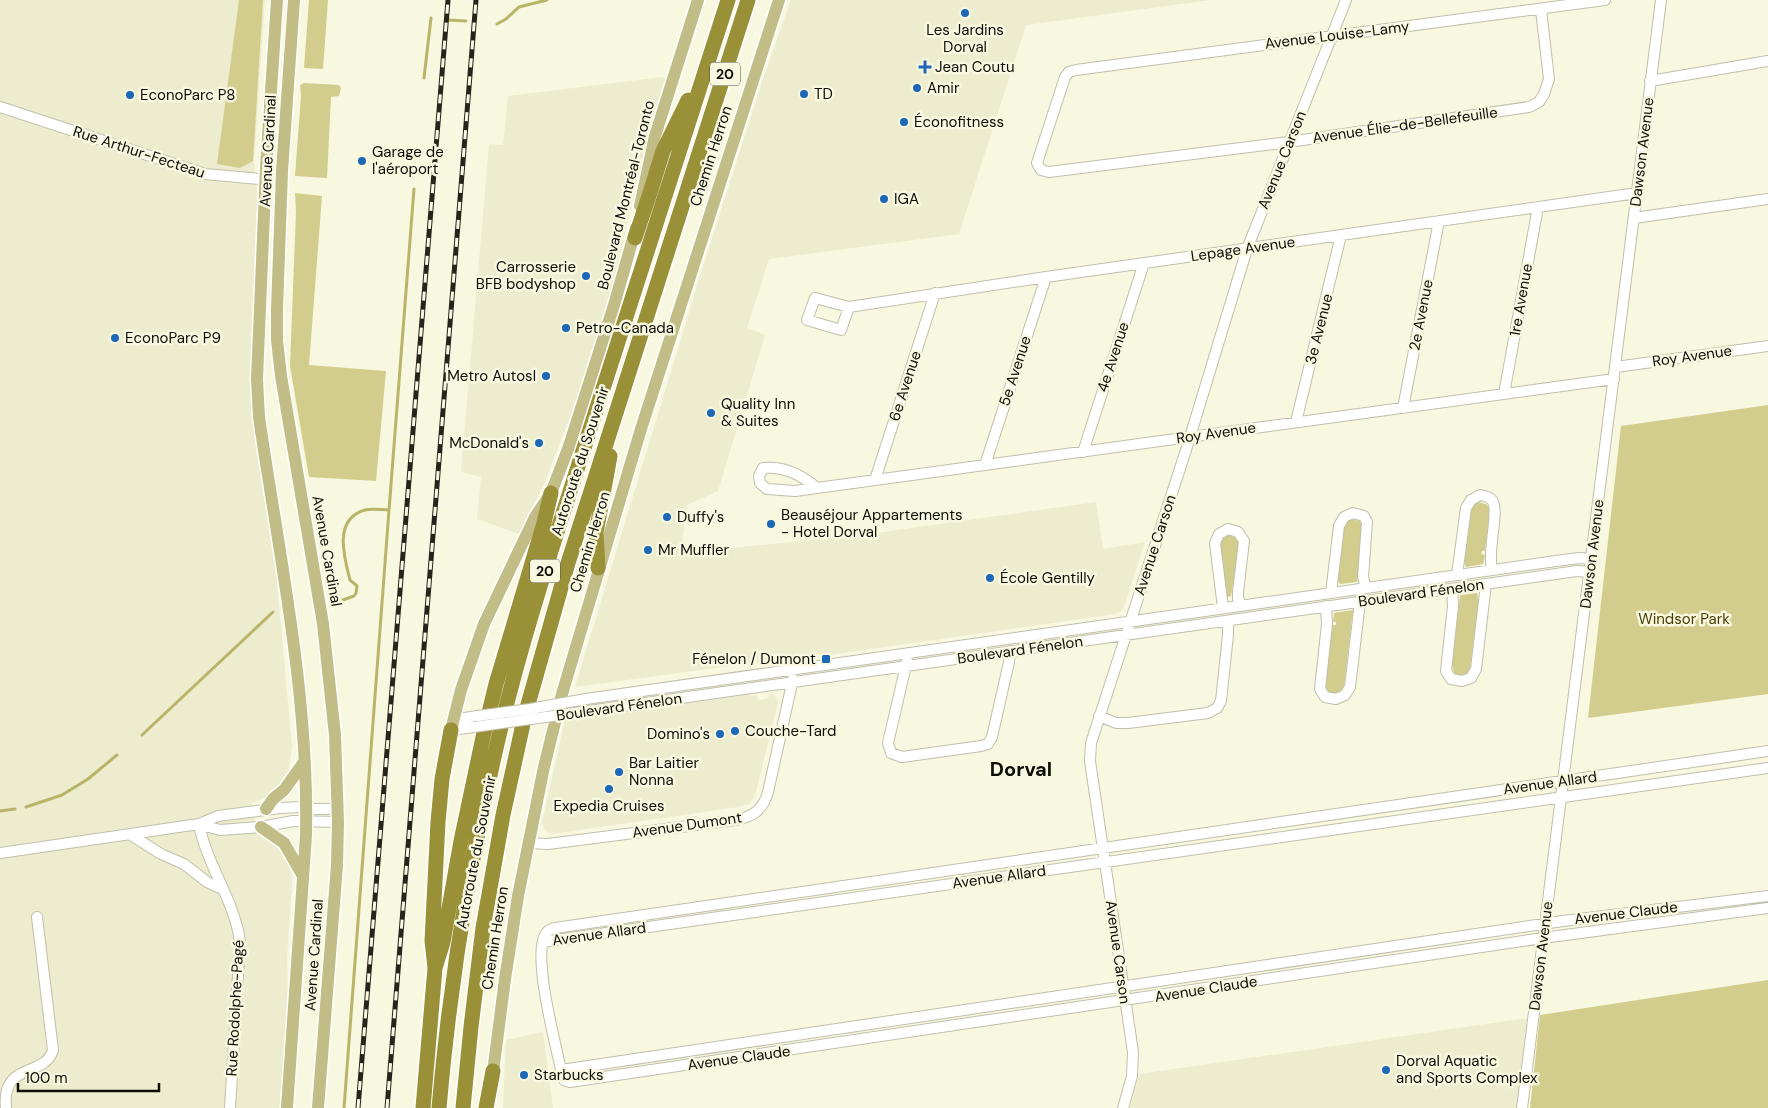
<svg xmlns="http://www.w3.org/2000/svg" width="1768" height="1108" viewBox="0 0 1768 1108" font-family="'DM Sans',sans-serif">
  <rect width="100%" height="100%" fill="#f8f7e0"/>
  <path fill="#eeecce" d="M 0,0 L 265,0 L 254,161 L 259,209 L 251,399 L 275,561 L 292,746 L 289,768 L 281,786 L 267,797 L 252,803 L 257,834 L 275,840 L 289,858 L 291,869 L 292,883 L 287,958 L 288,1024 L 282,1108 L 0,1108 Z
    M 791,0 L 1211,0 L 1026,25 L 959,234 L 769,259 L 747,328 L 765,335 L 718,491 L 687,505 L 681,553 L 862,535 L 1096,502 L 1103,549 L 1145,542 L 1124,607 L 1120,612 L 1115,614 L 822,656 L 819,654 L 575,687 L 703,266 L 763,79 Z
    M 663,77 L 666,78 L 651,123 L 614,280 L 575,404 L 544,484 L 519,534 L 477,519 L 481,477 L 461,472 L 489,144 L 503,145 L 508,96 Z
    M 768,693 L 775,695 L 778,703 L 755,796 L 750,804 L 738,807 L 552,834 L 545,831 L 542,822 L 565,720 L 750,694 L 750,696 L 757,695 L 758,700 L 766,699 L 769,697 Z
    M 1528,1018 L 1522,1108 L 1130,1108 L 1139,1074 Z
    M 543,1032 L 553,1108 L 503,1108 L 506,1040 Z"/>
  <path fill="#d3cd8d" d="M 239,0 L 263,0 L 253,161 L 240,168 L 217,164 Z
    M 309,0 L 328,0 L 323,69 L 304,68 Z
    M 304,83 L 339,85 L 341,88 L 339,96 L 331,97 L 327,178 L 295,176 L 301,96 L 300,85 Z
    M 295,193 L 322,196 L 309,365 L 386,371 L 376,481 L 309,477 L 290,366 L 296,212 Z
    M 1768,405 L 1768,694 L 1588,718 L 1621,426 Z
    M 1477,502 L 1486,504 L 1490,509 L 1485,551 L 1482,551 L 1481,554 L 1485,555 L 1483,564 L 1466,567 L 1464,562 L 1470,510 L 1472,506 Z
    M 1350,519 L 1360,521 L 1363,530 L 1358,578 L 1357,582 L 1340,584 L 1337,580 L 1344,527 L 1345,524 Z
    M 1229,535 L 1238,539 L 1239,546 L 1231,596 L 1227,597 L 1220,543 L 1223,538 Z
    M 1477,593 L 1479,603 L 1470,668 L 1467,674 L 1458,676 L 1454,673 L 1452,664 L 1460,595 Z
    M 1353,610 L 1344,686 L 1341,692 C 1333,695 1327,694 1325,686 L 1332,625 L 1336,625 L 1336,622 L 1333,622 L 1334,613 Z
    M 1768,980 L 1768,1108 L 1530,1108 L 1540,1015 Z"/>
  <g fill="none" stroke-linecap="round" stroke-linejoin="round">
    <path stroke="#bab469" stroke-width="3" d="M 449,20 L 466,21
      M 497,24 L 506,19 L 519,7 L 547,0
      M 424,78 L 431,18
      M 343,600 L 354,596 L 356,593 L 357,586 L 350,580 C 344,557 333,519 365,510 C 372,508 381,510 389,510 L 414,189
      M 142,735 L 273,612
      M 26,807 L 62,795 L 88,779 L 117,755
      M 0,811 L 15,809
      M 344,1108 L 389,510"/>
    <defs>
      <path id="minor" d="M 1541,10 L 1549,79 L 1544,94 L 1539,102 L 1529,107 L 1289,142 L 1049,172 L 1041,170 L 1037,163 L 1065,77 L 1069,72 L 1076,70 L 1605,0
        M 1650,81 L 1768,61
        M 0,107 L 205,174 L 282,181
        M 1634,218 L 1768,199
        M 849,307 L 841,330 L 807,320 L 815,298 L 849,307 L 1046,277 L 1637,193
        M 1616,367 L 1768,346
        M 1504,394 L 1538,207
        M 1403,408 L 1439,221
        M 1296,422 L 1341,235
        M 1083,452 L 1144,263
        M 985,465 L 1046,277
        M 875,480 L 935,293
        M 817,488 C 802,475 783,466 763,468 L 759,476 L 760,483 L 767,489 L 795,491 L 1614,379
        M 1457,575 L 1466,508 L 1471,500 L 1480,495 C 1485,496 1491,497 1493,502 C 1499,514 1487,550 1492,570
        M 1452,589 L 1453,606 L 1446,671 L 1451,679 L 1462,681 L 1471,678 L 1476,669 L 1486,584
        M 1331,593 L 1339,526 L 1344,517 L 1353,513 L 1364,516 L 1367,522 L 1363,577 L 1366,588
        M 1326,606 L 1327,624 L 1320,689 L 1325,697 L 1336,699 L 1345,695 L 1350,687 L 1360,602
        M 1223,608 L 1215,543 L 1219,534 L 1228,529 L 1238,532 L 1244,541 L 1238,592 L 1238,599 L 1242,606
        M 907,661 L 888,743 L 891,753 L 902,757 L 981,746 L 988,744 L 992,737 L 1009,662 L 1010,651
        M 586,699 L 1556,561 L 1579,558 L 1591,559
        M 582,712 L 1577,571 L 1590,572
        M 1099,716 L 1116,723 L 1128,723 L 1208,713 L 1217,708 L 1221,701 L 1228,635 L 1228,621
        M 453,720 L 477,716
        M 451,730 L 474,727
        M 1768,751 L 555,928 C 550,929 546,932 544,937 C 534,963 555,1041 561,1070 L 564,1080 L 570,1082 L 1543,938 L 1768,908
        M 199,824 C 207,866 235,901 240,942 L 230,1108
        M 199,824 L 220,830 L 261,827 L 293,821 L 338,822
        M 131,835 L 161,854 L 184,864 L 207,882 L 222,889
        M 528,843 L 548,844 L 735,820 C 753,817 763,810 768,792 L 793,679
        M 0,853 L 199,824 L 218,816 L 280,808 L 300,807 L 315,809 L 338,809
        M 543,942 L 1768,768
        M 561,1070 L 1563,921 L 1768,896
        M 6,1108 C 1,1061 45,1078 53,1050 L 37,917
        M 1123,1108 L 1132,1076 L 1133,1052 L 1090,761 L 1091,743 L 1186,450 L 1247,249 L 1346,0
        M 1522,1108 L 1661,0"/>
      <path id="major" d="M 277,0 L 266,167 L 257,379 L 259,417 C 279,555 309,694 306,835 L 287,1108
        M 294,0 L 282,171 L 277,310 L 277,340 L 281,376 L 323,624 L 335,735 L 338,822 L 337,865 L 318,1108
        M 640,206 L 655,136 L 698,0
        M 451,730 L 461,690 L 484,624 L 535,517 L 551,493 L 568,449 L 614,305 L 636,228
        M 266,809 L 273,799 L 284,790 L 304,762
        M 261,827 L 284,843 L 303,876
        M 492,1080 L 505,979 L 518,896 L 544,767 L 562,694 L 641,429 L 779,0"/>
      <path id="highway" d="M 635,238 L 650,193 L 663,151 L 688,100
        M 598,568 L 596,533 L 610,456
        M 435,968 L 443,942 L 461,841 L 483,737 L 496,684 L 544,523 L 551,493
        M 423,1108 L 435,968 L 432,941 L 438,822 L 442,779 L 451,730
        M 439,1108 C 451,970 474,833 508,699 C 532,606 563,514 592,423 C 637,282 683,141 728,0
        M 463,1108 L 471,1027 L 483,928 L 503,815 L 525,715 L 568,563 L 748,0
        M 486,1108 L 493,1071"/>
    </defs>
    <use href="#minor" stroke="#c0bfaa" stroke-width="12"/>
    <use href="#major" stroke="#fff" stroke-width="15"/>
    <use href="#highway" stroke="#fff" stroke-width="18"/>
    <use href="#minor" stroke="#fff" stroke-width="10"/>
    <use href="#major" stroke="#c2bc87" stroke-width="12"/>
    <use href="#highway" stroke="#999037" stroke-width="15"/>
    <defs>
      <path id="rail" d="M 358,1108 L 448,0
        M 387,1108 L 476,0"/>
    </defs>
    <use href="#rail" stroke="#26251c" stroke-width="5"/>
    <use href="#rail" stroke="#f8f7e0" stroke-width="3" stroke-dasharray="9" stroke-linecap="butt"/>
    <defs>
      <path id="minor-bridge" d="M 477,716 L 530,709 L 586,699
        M 474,727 L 582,712"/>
    </defs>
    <use href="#minor-bridge" stroke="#c0bfaa" stroke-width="12" stroke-linecap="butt"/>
    <use href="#minor-bridge" stroke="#fff" stroke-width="10"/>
  </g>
  <g fill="#1c67b6" stroke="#f8f7e0" stroke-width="2">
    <circle cx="965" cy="13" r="5"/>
    <path d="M922.5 59.5h5v5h5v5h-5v5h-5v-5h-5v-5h5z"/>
    <circle cx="917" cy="88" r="5"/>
    <circle cx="804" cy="94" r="5"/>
    <circle cx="130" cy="95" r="5"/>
    <circle cx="904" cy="122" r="5"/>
    <circle cx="362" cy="161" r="5"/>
    <circle cx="884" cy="199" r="5"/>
    <circle cx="586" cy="276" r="5"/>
    <circle cx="566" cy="328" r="5"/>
    <circle cx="115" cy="338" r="5"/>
    <circle cx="546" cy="376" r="5"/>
    <circle cx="711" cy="413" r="5"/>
    <circle cx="539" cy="443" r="5"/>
    <circle cx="667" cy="517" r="5"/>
    <circle cx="771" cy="524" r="5"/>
    <circle cx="648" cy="550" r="5"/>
    <circle cx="990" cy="578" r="5"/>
    <rect x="821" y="654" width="10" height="10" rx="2.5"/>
    <circle cx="735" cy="731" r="5"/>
    <circle cx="720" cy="734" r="5"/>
    <circle cx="619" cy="772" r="5"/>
    <circle cx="609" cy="789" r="5"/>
    <circle cx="1386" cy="1070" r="5"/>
    <circle cx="524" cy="1075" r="5"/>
  </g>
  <g text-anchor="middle" stroke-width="5" stroke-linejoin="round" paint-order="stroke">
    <g fill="#f8f7e0" stroke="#545247" stroke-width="1">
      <rect x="710" y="62.5" width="30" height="23" rx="4"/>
      <rect x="530" y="559.5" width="30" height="23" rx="4"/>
    </g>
    <g font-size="14" font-weight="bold" fill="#0d0c05">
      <text x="725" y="79">20</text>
      <text x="545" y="576">20</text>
    </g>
    <g font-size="15" fill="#0d0c05" stroke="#f8f7e0" text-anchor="start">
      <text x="965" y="35" text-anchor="middle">Les Jardins<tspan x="965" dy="17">Dorval</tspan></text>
      <text x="935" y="72">Jean Coutu</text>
      <text x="927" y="93">Amir</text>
      <text x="814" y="99">TD</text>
      <text x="140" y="100">EconoParc P8</text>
      <text x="914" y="127">Éconofitness</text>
      <text x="372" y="157">Garage de<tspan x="372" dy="17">l'aéroport</tspan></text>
      <text x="894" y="204">IGA</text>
      <text x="576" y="272" text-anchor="end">Carrosserie<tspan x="576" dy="17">BFB bodyshop</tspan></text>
      <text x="576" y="333">Petro-Canada</text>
      <text x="125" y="343">EconoParc P9</text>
      <text x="536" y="381" text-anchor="end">Metro Autosl</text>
      <text x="721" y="409">Quality Inn<tspan x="721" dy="17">&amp; Suites</tspan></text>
      <text x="529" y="448" text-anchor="end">McDonald's</text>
      <text x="781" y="520">Beauséjour Appartements<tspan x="781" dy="17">- Hotel Dorval</tspan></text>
      <text x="677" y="522">Duffy's</text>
      <text x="658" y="555">Mr Muffler</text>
      <text x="1000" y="583">École Gentilly</text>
      <text x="816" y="664" text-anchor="end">Fénelon / Dumont</text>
      <text x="745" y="736">Couche-Tard</text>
      <text x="710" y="739" text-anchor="end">Domino's</text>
      <text x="629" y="768">Bar Laitier<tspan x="629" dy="17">Nonna</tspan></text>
      <text x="609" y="811" text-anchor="middle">Expedia Cruises</text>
      <text x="1396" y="1066">Dorval Aquatic<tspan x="1396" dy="17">and Sports Complex</tspan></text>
      <text x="534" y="1080">Starbucks</text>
    </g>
    <g font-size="15" fill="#0d0c05" stroke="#f8f7e0">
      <text transform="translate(1337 35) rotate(-7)" y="5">Avenue Louise-Lamy</text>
      <text transform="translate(1405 125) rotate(-8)" y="5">Avenue Élie-de-Bellefeuille</text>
      <text transform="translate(268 151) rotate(-87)" y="5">Avenue Cardinal</text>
      <text transform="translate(139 152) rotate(18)" y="5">Rue Arthur-Fecteau</text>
      <text transform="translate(1642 152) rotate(-83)" y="5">Dawson Avenue</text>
      <text transform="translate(711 156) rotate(-72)" y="5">Chemin Herron</text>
      <text transform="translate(1282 160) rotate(-68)" y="5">Avenue Carson</text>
      <text transform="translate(626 195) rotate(-76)" y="5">Boulevard Montréal-Toronto</text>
      <text transform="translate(1243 249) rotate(-8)" y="5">Lepage Avenue</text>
      <text transform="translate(1521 300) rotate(-80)" y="5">1re Avenue</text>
      <text transform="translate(1421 315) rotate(-79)" y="5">2e Avenue</text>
      <text transform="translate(1319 329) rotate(-76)" y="5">3e Avenue</text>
      <text transform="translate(1692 356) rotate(-8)" y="5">Roy Avenue</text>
      <text transform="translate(1113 357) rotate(-72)" y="5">4e Avenue</text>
      <text transform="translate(1015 371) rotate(-72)" y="5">5e Avenue</text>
      <text transform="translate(905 386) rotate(-72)" y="5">6e Avenue</text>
      <text transform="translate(1216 433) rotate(-8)" y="5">Roy Avenue</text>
      <text transform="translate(580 461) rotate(-72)" y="5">Autoroute du Souvenir</text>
      <text transform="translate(590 542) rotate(-73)" y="5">Chemin Herron</text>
      <text transform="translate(1155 545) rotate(-72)" y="5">Avenue Carson</text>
      <text transform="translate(327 551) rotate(80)" y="5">Avenue Cardinal</text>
      <text transform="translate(1592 554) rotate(-83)" y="5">Dawson Avenue</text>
      <text transform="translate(1421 593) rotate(-8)" y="5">Boulevard Fénelon</text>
      <text transform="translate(1020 650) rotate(-8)" y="5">Boulevard Fénelon</text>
      <text transform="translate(619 707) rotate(-8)" y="5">Boulevard Fénelon</text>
      <text transform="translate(1550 783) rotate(-8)" y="5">Avenue Allard</text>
      <text transform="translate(687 825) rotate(-8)" y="5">Avenue Dumont</text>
      <text transform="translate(476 852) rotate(-79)" y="5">Autoroute du Souvenir</text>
      <text transform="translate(999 877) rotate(-8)" y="5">Avenue Allard</text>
      <text transform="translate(1626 913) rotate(-7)" y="5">Avenue Claude</text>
      <text transform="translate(599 934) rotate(-8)" y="5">Avenue Allard</text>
      <text transform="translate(495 938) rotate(-81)" y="5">Chemin Herron</text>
      <text transform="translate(1118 952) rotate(82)" y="5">Avenue Carson</text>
      <text transform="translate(314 955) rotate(-86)" y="5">Avenue Cardinal</text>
      <text transform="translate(1541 956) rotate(-83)" y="5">Dawson Avenue</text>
      <text transform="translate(1206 989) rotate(-9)" y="5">Avenue Claude</text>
      <text transform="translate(235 1008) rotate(-87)" y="5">Rue Rodolphe-Pagé</text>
      <text transform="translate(739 1058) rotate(-8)" y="5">Avenue Claude</text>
    </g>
    <g font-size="15" fill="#453f02" stroke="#f8f7e0">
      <text x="1684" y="624">Windsor Park</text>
    </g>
    <g font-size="20" font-weight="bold" fill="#0d0c05" stroke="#f8f7e0">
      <text x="1021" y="776">Dorval</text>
    </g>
  </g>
  <path d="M18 1083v8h141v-8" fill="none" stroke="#0d0c05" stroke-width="2.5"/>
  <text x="25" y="1083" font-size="15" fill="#0d0c05" stroke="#f8f7e0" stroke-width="4" paint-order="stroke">100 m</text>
</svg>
